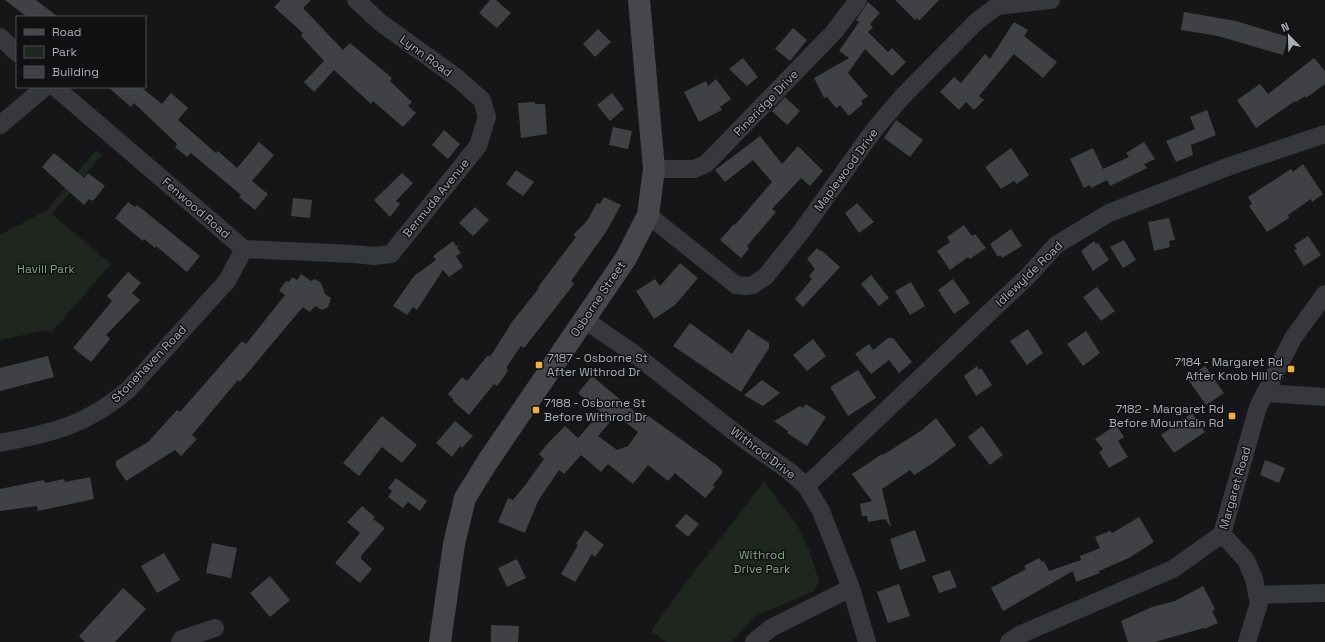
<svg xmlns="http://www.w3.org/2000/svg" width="1325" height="642" viewBox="0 0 1325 642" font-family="'Space Grotesk',sans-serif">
  <rect width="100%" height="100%" fill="#161618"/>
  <path fill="#1e261f" d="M 96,150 L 102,155 L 52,214 L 111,264 L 51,333 L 47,330 L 0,340 L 0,235 L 47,210 Z
    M 764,482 L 797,525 L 809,550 L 819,581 L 814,591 L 754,617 L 732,642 L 667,642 L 651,631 L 680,590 Z"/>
  <path fill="#404145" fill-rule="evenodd" d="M 5,0 L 36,0 L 58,17 L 27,17 Z
    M 281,0 L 311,0 L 303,8 L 343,50 L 350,43 L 392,78 L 390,81 L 412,102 L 408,106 L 416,113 L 403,127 L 373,101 L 371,104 L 334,70 L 314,92 L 304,82 L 324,61 L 301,36 L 303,33 L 274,7 Z
    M 490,0 L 496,0 L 511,13 L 497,28 L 479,13 Z
    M 895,0 L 939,0 L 919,21 L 917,18 L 915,20 Z
    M 868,2 L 880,13 L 870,24 L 873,27 L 868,32 L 888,52 L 892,48 L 906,62 L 892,76 L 865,49 L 848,73 L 868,96 L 861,101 L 863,104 L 850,115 L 848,115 L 840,105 L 836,108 L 827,97 L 824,98 L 814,78 L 849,58 L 839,51 L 859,22 L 856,20 Z
    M 1184,12 L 1236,21 L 1288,37 L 1283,55 L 1218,36 L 1181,30 Z
    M 1014,22 L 1028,30 L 1024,36 L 1057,62 L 1043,78 L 1014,54 L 979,96 L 984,100 L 974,110 L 966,102 L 959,110 L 940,92 L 954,77 L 961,83 L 985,54 L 990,59 Z
    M 793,28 L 807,40 L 790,61 L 775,49 Z
    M 598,29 L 611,42 L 595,57 L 583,44 Z
    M 743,58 L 758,77 L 747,86 L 729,69 Z
    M 1314,58 L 1325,71 L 1325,84 L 1306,98 L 1305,96 L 1296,102 L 1295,101 L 1256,128 L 1237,100 L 1260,84 L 1268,94 Z
    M 716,79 L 731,99 L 720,107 L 722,110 L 699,122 L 684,92 L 706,81 L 708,86 Z
    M 108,87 L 141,87 L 162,104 L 171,93 L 188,108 L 178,120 L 216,153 L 218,151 L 237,168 L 259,142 L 274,155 L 252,181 L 268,194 L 255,210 L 239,197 L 241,195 L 191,153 L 187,157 L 175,147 L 177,144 L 134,103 L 131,107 Z
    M 612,93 L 624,109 L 610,121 L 597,105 Z
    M 785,97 L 800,111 L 787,125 L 772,111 Z
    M 535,102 L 535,104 L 545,104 L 547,134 L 521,138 L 518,103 Z
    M 1207,110 L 1216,135 L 1191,145 L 1193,155 L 1176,162 L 1166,141 L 1195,129 L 1190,117 Z
    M 896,120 L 923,140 L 910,157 L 884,138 Z
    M 613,127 L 632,131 L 628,149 L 609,145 Z
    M 444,130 L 460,144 L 448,159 L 432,145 Z
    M 760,136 L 782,164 L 798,146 L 823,171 L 810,186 L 801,178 L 772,209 L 776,212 L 747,246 L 749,249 L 741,258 L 720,240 L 734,224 L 735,225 L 772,182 L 753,160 L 725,182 L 715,170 Z
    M 1144,142 L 1155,159 L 1144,164 L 1147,168 L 1110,186 L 1107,180 L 1091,188 L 1090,185 L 1084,188 L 1070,159 L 1093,148 L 1103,169 L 1129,157 L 1126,153 Z
    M 1011,148 L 1029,175 L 1017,184 L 1014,181 L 1001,189 L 985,167 Z
    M 54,153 L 84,178 L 88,173 L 105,186 L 93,201 L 89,199 L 84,205 L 42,167 Z
    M 1303,164 L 1323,194 L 1312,202 L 1311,199 L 1288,215 L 1289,218 L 1267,232 L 1249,206 L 1252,204 L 1248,197 L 1291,169 L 1293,172 Z
    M 516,170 L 534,182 L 523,196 L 506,184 Z
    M 402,173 L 413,183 L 396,201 L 400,204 L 390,217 L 374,200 Z
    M 604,197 L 621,205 L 606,232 L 571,281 L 574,284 L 524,348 L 521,346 L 506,368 L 508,369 L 506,374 L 497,386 L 494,384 L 469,415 L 453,401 L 454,400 L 448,394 L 462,377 L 467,381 L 488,355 L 490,357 L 512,322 L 539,288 L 538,287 L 576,237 L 573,235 L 587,221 L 597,203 L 600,204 Z
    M 293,198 L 312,200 L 310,218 L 291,216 Z
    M 128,202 L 135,207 L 137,205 L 200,256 L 187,272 L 156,246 L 155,248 L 144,239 L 143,241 L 115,218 Z
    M 857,203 L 874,222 L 859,233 L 845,213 Z
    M 475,207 L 489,220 L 473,236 L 459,223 Z
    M 1169,218 L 1175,240 L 1169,241 L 1170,247 L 1154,251 L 1148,222 Z
    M 964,225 L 972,236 L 975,234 L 986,248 L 970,259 L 968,257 L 950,270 L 937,251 L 950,242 L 947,237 Z
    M 1011,229 L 1022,246 L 1002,258 L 1000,255 L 998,257 L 990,244 Z
    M 1308,236 L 1321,255 L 1304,266 L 1294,250 L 1297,249 L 1294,245 Z
    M 1124,240 L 1136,260 L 1123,268 L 1110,247 Z
    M 453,241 L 456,246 L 459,245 L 457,248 L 461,253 L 456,256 L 463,267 L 449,277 L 443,270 L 417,310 L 413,307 L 407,315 L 393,306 L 414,276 L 436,260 L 433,256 Z
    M 1094,241 L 1096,244 L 1098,243 L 1109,260 L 1093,271 L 1081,251 Z
    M 817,248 L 820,251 L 821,250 L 840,267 L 803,307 L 795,299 L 812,279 L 809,276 L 815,269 L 807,259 Z
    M 680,263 L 698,278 L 675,305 L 654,319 L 636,291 L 655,279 L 660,286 Z
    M 128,272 L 141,283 L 132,293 L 140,300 L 106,335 L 110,339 L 91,362 L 73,348 L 112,301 L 107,296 Z
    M 301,274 L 311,281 L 315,279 L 321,283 L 325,294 L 331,298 L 328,307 L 322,310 L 315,306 L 310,312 L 303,307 L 302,308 L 240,382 L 238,380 L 192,435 L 197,439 L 181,456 L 175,450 L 126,481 L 116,466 L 116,461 L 148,442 L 177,410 L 180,412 L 242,341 L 246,344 L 285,295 L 279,291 L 286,281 L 289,282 L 292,277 L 297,280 Z
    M 871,275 L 889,298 L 879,306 L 861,284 Z
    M 953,279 L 970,303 L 954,314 L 938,290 Z
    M 911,282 L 925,306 L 910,315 L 895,291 Z
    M 1097,287 L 1115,311 L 1101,321 L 1083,297 Z
    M 690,323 L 732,354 L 748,329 L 769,343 L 769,348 L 741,392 L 673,346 Z
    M 1028,329 L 1043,353 L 1027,365 L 1010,341 Z
    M 1086,331 L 1100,353 L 1083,366 L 1067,344 Z
    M 888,338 L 893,338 L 912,362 L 899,373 L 889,360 L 871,374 L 855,354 L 869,344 L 873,350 Z
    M 813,339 L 826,356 L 807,371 L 793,355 Z
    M 48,356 L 54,377 L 0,391 L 0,368 Z
    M 977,366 L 979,370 L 981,368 L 992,385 L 976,396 L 964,376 Z
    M 1205,366 L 1224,393 L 1206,405 L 1187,378 Z
    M 858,370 L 876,398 L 848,416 L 830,387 Z
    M 592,376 L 640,416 L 643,412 L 718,466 L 723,472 L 713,485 L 715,487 L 705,498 L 675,473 L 668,481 L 648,465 L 633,484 L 608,464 L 601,472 L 581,455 L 564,474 L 559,470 L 538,501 L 525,533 L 498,522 L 508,498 L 513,500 L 526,484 L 544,459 L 539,454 L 550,441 L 565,426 L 578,438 L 601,412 L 578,393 ZM 616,415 L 638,432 L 628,446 L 617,450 L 598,436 Z
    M 762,380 L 780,393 L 763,406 L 744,395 Z
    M 806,404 L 826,417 L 807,446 L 787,433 L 788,431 L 774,421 L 800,406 L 803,408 Z
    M 1192,413 L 1205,432 L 1174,453 L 1161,435 Z
    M 382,416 L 417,445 L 402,463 L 382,447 L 359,476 L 343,463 Z
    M 936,418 L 956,445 L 933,463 L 914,475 L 910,470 L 882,489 L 891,527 L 885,519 L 868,522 L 867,516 L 862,516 L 860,504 L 872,501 L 852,474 L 882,454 L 883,455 L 922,430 Z
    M 455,421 L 473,436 L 462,448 L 460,446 L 452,457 L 436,443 Z
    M 1116,425 L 1124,437 L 1118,441 L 1128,457 L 1109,468 L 1099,452 L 1103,449 L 1095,439 Z
    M 982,426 L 1003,455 L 990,465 L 968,437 Z
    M 1265,460 L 1285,468 L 1279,483 L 1260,475 Z
    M 90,477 L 94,499 L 38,511 L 37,506 L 0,511 L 0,489 L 44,480 L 45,483 L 64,479 L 65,482 Z
    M 396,478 L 427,501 L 420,511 L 408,502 L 403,508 L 388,497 L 392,491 L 388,488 Z
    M 362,506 L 375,517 L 373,519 L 385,528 L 361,556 L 361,559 L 372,569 L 360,583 L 335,563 L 360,533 L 347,522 Z
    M 686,514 L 699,524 L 688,537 L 675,526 Z
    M 1139,517 L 1154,542 L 1129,558 L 1099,571 L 1100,573 L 1076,582 L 1073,571 L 1003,611 L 991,588 L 1026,569 L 1024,566 L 1039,558 L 1042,562 L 1044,561 L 1049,571 L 1081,560 L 1080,556 L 1100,548 L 1095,537 L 1110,531 L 1112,533 Z
    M 585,530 L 604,545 L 595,557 L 592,554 L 575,582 L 561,574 L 578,545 L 576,544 Z
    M 915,530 L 926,561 L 900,570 L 890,539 Z
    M 212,543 L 237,548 L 231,578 L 206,573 Z
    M 164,553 L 180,580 L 157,593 L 141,566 Z
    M 517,559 L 526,578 L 507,587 L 498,568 Z
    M 950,570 L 957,587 L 939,593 L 932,576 Z
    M 270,576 L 290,600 L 270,617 L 250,593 Z
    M 899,584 L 910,616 L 888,623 L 877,592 Z
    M 1203,586 L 1215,609 L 1212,611 L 1218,623 L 1204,629 L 1204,628 L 1155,642 L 1128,642 L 1121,621 L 1152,607 L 1175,601 Z
    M 123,588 L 146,609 L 115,642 L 85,642 L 79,636 Z
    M 491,625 L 519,626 L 518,642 L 491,642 Z"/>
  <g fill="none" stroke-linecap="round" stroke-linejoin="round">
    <path stroke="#37383d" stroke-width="18" d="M 0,37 L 17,53
      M 55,87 L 244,249 L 354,254 L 374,256 L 391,254 L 478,146 L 487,117 L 482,100 L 456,77 L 381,23 L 356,0
      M 0,125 L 45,87
      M 654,169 L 694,169 L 706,164 L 834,32 L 858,0
      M 648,215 L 736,285 L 746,286 L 753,285 L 766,276 L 801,232 L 874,130 L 902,97 L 976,22 L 997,6 L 1051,0
      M 585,320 L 633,353 L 742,438 L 789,471 L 806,486 L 821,511 L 851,588 L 867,642
      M 1265,393 L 1325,397
      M 0,443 C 54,432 86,426 129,389 L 227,281 L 244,249
      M 806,486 L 1028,276 L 1056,245 L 1109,213 L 1230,166 L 1325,134
      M 1222,534 L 1246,560 L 1254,579 L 1259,603 L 1247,642
      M 1257,595 L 1325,593
      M 180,642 L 182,639 L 215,628
      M 754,642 L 771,628 L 851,588
      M 1009,642 L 1019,635 L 1173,569 L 1222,534 L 1258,407 L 1293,338 L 1325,294"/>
    <path stroke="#45474d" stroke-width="22" d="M 440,642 L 454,544 L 465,498 L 488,461 L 626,258 L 648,215 L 654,169 L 639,0"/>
  </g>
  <g fill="#f2b134" stroke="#111113" stroke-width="1.5">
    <rect x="535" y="361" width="8" height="8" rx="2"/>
    <rect x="1287" y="365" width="8" height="8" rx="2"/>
    <rect x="532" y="406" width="8" height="8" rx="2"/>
    <rect x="1228" y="412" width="8" height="8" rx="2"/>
  </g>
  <g text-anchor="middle" stroke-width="3" stroke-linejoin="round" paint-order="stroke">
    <g font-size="12" fill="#a8adb8" stroke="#111113">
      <text transform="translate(426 56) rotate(36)" y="4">Lynn Road</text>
      <text transform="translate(766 103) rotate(-46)" y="4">Pineridge Drive</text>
      <text transform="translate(846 170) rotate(-54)" y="4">Maplewood Drive</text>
      <text transform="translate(436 198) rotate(-51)" y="4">Bermuda Avenue</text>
      <text transform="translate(196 208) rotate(41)" y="4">Fenwood Road</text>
      <text transform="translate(1029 274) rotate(-44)" y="4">Idlewylde Road</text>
      <text transform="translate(598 299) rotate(-56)" y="4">Osborne Street</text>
      <text transform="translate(149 364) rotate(-46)" y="4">Stonehaven Road</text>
      <text transform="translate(763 453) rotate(37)" y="4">Withrod Drive</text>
      <text transform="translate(1235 488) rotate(-74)" y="4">Margaret Road</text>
    </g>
    <g font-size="12" fill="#7fa381" stroke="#111113">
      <text x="46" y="273">Havill Park</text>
      <text x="762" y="559">Withrod<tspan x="762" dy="14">Drive Park</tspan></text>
    </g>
    <g font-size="12" fill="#a8adb8" stroke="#111113" text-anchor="start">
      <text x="547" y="362">7187 - Osborne St<tspan x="547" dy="14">After Withrod Dr</tspan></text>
      <text x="1283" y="366" text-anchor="end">7184 - Margaret Rd<tspan x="1283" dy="14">After Knob Hill Cr</tspan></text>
      <text x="544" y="407">7188 - Osborne St<tspan x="544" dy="14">Before Withrod Dr</tspan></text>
      <text x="1224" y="413" text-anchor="end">7182 - Margaret Rd<tspan x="1224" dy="14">Before Mountain Rd</tspan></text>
    </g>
  </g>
  <rect x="16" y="16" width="130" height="72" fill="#111113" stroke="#4d4f55"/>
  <rect x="24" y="29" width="20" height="6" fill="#45474d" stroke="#4d4f55"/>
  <text x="52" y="36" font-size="12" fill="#a8adb8">Road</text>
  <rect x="24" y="46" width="20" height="12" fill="#1e261f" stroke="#4d4f55"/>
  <text x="52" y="56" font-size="12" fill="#a8adb8">Park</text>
  <rect x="24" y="66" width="20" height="12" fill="#404145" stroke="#4d4f55"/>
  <text x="52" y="76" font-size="12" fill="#a8adb8">Building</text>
  <g transform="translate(1289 36) rotate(337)" stroke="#111113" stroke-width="3" paint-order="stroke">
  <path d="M0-3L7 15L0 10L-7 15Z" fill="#a8adb8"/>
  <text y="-6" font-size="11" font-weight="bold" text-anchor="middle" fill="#a8adb8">N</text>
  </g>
</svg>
